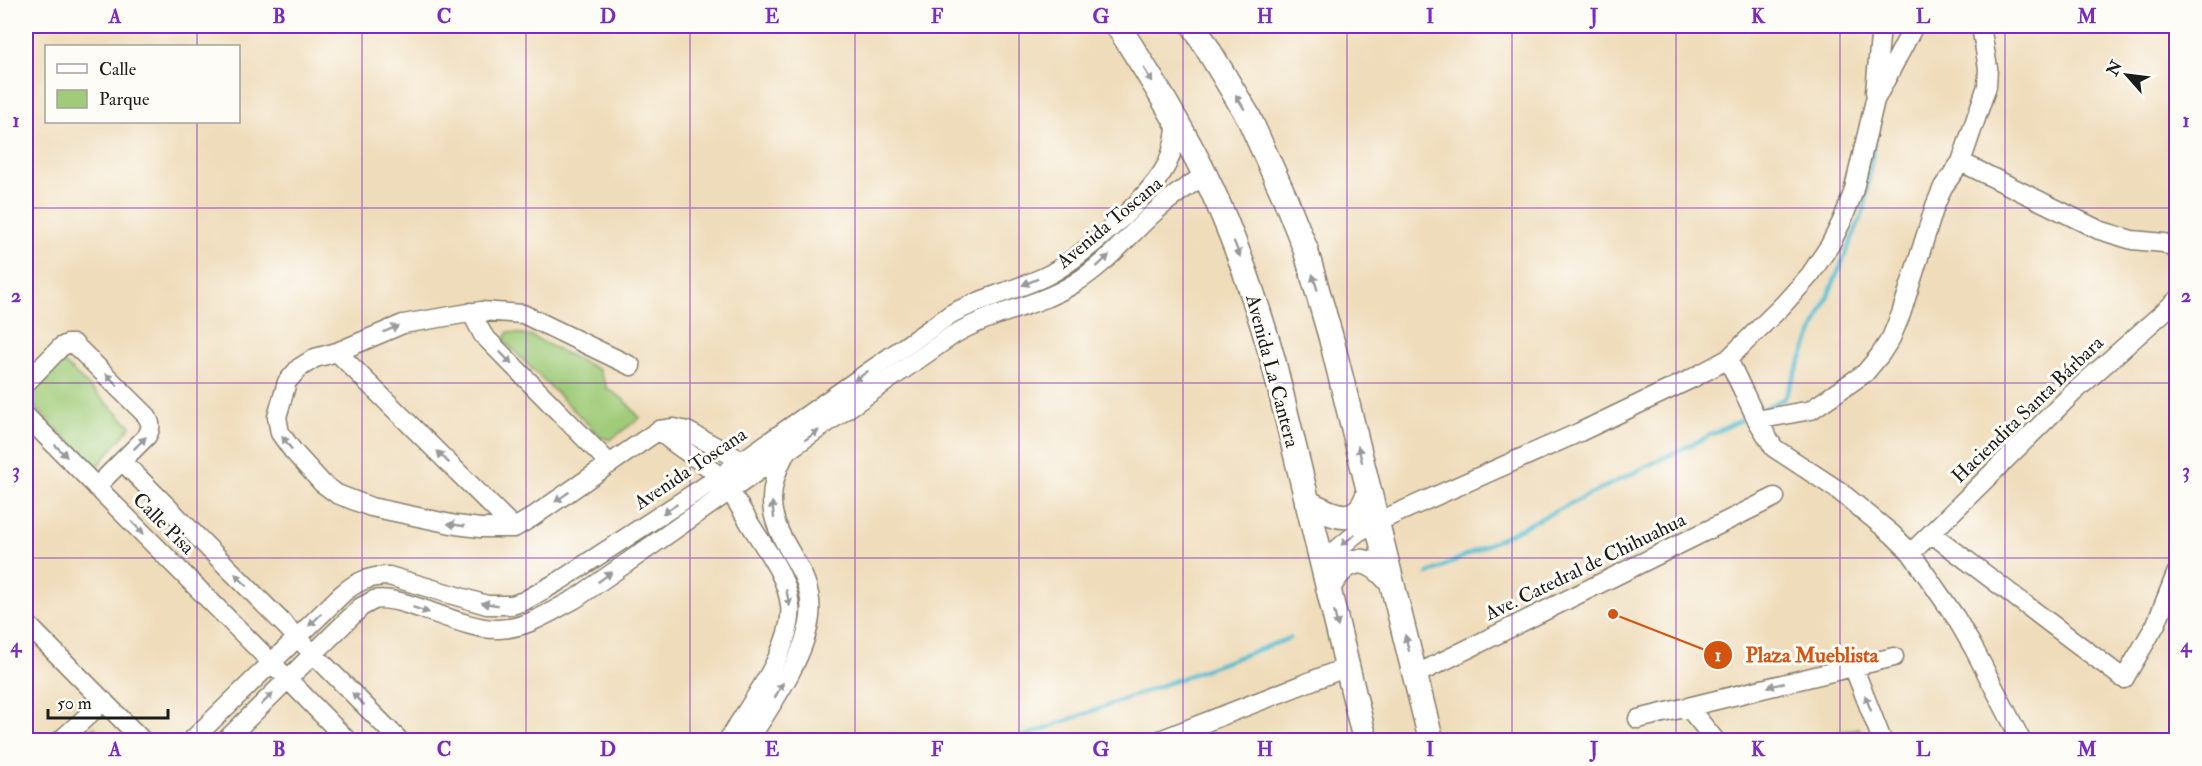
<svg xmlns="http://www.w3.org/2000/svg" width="2202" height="766" viewBox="0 0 2202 766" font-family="'IM FELL Double Pica',serif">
  <rect width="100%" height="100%" fill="#fdfcf7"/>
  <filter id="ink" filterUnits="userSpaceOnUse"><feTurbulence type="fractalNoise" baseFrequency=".0167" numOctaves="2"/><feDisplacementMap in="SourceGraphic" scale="12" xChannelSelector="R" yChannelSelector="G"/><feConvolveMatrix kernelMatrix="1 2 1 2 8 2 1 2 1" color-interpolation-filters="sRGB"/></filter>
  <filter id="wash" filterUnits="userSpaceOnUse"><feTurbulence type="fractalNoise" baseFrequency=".008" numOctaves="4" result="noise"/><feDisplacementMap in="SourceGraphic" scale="24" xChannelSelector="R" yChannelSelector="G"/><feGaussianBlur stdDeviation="1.35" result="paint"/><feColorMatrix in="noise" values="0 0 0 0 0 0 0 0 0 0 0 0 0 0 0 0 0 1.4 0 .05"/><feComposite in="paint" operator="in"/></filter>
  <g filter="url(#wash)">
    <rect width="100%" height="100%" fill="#efdcba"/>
    <path fill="#a0cc79" stroke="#5e744a" stroke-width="1.5" d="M 508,332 L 529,335 L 599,370 L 607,388 L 623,399 L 640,418 L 610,440 L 601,437 L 504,341 Z
      M 63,362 L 131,426 L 96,468 L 26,398 Z
      M 94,727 L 108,740 L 81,740 Z
      M 1859,728 L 1864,740 L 1801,740 Z"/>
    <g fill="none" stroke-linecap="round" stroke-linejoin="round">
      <path stroke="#51bace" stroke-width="4.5" d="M 1888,43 L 1891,26
        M 1759,411 L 1785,398 L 1864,210 L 1874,143
        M 1428,574 L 1751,415
        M 1014,740 L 1290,638"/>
    </g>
  </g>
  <g filter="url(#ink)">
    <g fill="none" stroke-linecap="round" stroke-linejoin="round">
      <defs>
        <path id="minor" d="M 1875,92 L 1881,26
          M 1961,162 L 2099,230 L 2132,240 L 2164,243 L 2176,250
          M 471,312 L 483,335 L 610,464
          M 337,352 L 514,528
          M 1728,359 L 1757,420 L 1774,448 L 1838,490 L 1892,534 L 1911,553 L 1956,618 L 1974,649 L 2021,740
          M 631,366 L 523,314 L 481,311 L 403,324 L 337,352 L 315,358 L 299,368 L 287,382 L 277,417 L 280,433 L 293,451 L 322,483 L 337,494 L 371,507 L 456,525 L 480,528 L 514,528 L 531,518 L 659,430 L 674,428 L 687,431 L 742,461
          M 26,383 L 61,347 L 67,344 L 74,344 L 146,415 C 151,423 152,427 147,436 L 96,487
          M 26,416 L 271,662 L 347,740
          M 1757,420 L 1811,410 L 1865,373 L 1880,355 L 1891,338 L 1901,314 L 1935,206 L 1943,187 L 1961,162 L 1987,86 L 1988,68 L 1981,26
          M 659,430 C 676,448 699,457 716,474 C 732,490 745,517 757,535 C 771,557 787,579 790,605 C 795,645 749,706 728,740
          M 122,461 L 399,740
          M 1932,534 L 2124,679 L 2156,624 L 2176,574
          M 1911,553 L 2074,392 L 2176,301
          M 1322,562 L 1358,532 L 1377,522 L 1580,432 L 1691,379 L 1728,359 L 1782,306 L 1810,275 L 1830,245 L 1842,221 L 1853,193 L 1875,100 L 1914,26
          M 26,623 L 142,740
          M 1853,666 L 1882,740
          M 1415,675 L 1775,497
          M 1688,707 L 1715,740
          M 1638,719 L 1894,657
          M 61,740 L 104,701
          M 192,740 L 341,595 C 355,582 369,576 389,576 L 487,605 L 512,605 L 524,601 L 561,580 L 719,477 L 951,314 C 981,298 1013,291 1044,277 C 1078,261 1148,199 1166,166 C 1173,153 1175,137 1177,122
          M 226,740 L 361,607 C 365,605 370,602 374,600 C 400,593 463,631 499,629 C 528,628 550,612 575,599 L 953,335 C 991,312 1037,307 1075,283 C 1106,264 1130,234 1157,210 C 1172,196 1188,186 1205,175
          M 749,740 C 771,705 805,658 810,617 C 817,554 744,534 784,456
          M 1160,740 L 1347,667"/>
        <path id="major" d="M 1118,26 C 1149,74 1180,124 1205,175 C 1234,235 1255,297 1273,360 L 1365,740
          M 1194,26 L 1248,116 L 1285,198 L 1305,248 L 1331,338 L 1431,740
          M 1307,502 C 1333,516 1358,529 1369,492
          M 1328,588 C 1347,554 1368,553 1392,583"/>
      </defs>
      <use href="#minor" stroke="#867c6b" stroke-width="21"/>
      <use href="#major" stroke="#867c6b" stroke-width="27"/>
      <use href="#minor" stroke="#fff" stroke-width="18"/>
      <use href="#major" stroke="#fff" stroke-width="24"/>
    </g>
    <defs><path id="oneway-solid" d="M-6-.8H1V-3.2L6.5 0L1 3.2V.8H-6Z" transform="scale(1.5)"/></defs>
    <g fill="#999">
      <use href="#oneway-solid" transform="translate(1148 75) rotate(58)"/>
      <use href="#oneway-solid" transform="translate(1240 102) rotate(-121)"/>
      <use href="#oneway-solid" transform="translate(1237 249) rotate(68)"/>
      <use href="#oneway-solid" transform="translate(1103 261) rotate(-43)"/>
      <use href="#oneway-solid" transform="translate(1030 282) rotate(158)"/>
      <use href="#oneway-solid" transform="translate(1315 282) rotate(-107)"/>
      <use href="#oneway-solid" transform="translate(391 329) rotate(-23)"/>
      <use href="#oneway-solid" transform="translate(506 358) rotate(46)"/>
      <use href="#oneway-solid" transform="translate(861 376) rotate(145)"/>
      <use href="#oneway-solid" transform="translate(112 380) rotate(-135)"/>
      <use href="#oneway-solid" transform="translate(812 435) rotate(-35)"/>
      <use href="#oneway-solid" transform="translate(140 443) rotate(-45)"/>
      <use href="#oneway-solid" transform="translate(287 443) rotate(-126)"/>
      <use href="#oneway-solid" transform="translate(61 451) rotate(45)"/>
      <use href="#oneway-solid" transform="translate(1360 454) rotate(-104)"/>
      <use href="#oneway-solid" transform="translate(443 457) rotate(-135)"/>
      <use href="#oneway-solid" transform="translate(562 497) rotate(145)"/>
      <use href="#oneway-solid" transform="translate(670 509) rotate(147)"/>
      <use href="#oneway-solid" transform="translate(773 510) rotate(-97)"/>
      <use href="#oneway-solid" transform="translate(456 525) rotate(-172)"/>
      <use href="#oneway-solid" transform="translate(138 528) rotate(45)"/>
      <use href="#oneway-solid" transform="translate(1348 540) rotate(143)"/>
      <use href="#oneway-solid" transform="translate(605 577) rotate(-36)"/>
      <use href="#oneway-solid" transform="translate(241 580) rotate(-135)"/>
      <use href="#oneway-solid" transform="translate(788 598) rotate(78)"/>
      <use href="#oneway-solid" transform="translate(490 604) rotate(-171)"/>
      <use href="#oneway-solid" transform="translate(421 610) rotate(18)"/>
      <use href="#oneway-solid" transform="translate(1336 619) rotate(77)"/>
      <use href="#oneway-solid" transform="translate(315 620) rotate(136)"/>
      <use href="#oneway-solid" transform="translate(1407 643) rotate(-104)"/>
      <use href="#oneway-solid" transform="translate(1776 685) rotate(166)"/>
      <use href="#oneway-solid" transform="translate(779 690) rotate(-61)"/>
      <use href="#oneway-solid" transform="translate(267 699) rotate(-45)"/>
      <use href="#oneway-solid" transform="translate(358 699) rotate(-134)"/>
      <use href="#oneway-solid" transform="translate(1868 703) rotate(-111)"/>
    </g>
  </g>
  <path fill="none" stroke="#7b2cbf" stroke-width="1.5" stroke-opacity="0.55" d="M 197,26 L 197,46M 362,26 L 362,740M 526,26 L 526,740M 690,26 L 690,740M 855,26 L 855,740M 1019,26 L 1019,740M 1183,26 L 1183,740M 1347,26 L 1347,740M 1512,26 L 1512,740M 1676,26 L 1676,740M 1840,26 L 1840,740M 2005,26 L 2005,740M 197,122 L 197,740M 26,208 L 2176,208M 26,383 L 2176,383M 26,558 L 2176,558"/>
  <g text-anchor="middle" stroke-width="6" stroke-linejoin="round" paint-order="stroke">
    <g font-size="20" fill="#1c1c1c" stroke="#fdfcf7">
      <text transform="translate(1109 222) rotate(-40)" y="7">Avenida Toscana</text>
      <text transform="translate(1273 371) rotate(75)" y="7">Avenida La Cantera</text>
      <text transform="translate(2027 409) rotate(-44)" y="7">Haciendita Santa Bárbara</text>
      <text transform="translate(690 468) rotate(-34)" y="7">Avenida Toscana</text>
      <text transform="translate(164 523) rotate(45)" y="7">Calle Pisa</text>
      <text transform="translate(1585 566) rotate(-26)" y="7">Ave. Catedral de Chihuahua</text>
    </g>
  </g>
  <path fill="none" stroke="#d4530e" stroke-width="2" d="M1613 614L1718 655"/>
  <g fill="#d4530e" stroke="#fdfcf7" stroke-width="2">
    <circle cx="1613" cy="614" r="6"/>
    <circle cx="1718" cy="655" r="15"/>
  </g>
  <g font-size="18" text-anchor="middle" font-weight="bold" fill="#fff">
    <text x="1718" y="661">1</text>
  </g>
  <g font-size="21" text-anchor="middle" font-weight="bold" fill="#d4530e" stroke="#fdfcf7" stroke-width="6" stroke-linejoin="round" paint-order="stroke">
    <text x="1812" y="662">Plaza Mueblista</text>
  </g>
  <rect width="2202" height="766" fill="none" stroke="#fdfcf7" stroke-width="66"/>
  <rect x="45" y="45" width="195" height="78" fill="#fdfcf7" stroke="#a3a29f" stroke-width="1.5"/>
  <rect x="57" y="64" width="30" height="9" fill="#ffffff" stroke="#a3a29f" stroke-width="1.5"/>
  <text x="99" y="75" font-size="18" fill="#1c1c1c">Calle</text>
  <rect x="57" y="90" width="30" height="18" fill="#a0cc79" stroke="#a3a29f" stroke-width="1.5"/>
  <text x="99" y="105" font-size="18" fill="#1c1c1c">Parque</text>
  <g transform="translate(2127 75) rotate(298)" stroke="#fdfcf7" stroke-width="4.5" paint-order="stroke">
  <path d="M0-4.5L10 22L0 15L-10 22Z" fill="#1c1c1c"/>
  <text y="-9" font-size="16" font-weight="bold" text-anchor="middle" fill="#1c1c1c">N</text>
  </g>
  <path d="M48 709v9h120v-9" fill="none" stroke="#1c1c1c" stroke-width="3"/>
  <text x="57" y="709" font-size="18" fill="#1c1c1c" stroke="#fdfcf7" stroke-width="4.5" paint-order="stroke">50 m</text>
  <rect x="33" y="33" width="2136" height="700" fill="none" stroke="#7b2cbf" stroke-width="2"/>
  <g font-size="20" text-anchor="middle" font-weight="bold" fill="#7b2cbf">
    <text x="115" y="23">A</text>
    <text x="279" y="23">B</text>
    <text x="444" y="23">C</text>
    <text x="608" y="23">D</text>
    <text x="772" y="23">E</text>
    <text x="937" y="23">F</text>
    <text x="1101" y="23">G</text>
    <text x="1265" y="23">H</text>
    <text x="1430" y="23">I</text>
    <text x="1594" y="23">J</text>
    <text x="1758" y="23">K</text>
    <text x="1923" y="23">L</text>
    <text x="2087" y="23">M</text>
    <text x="16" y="127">1</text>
    <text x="2186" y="127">1</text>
    <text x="16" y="302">2</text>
    <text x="2186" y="302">2</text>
    <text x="16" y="477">3</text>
    <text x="2186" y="477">3</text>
    <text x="16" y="652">4</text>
    <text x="2186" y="652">4</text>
    <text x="115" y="756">A</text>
    <text x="279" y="756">B</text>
    <text x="444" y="756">C</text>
    <text x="608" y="756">D</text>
    <text x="772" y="756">E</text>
    <text x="937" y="756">F</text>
    <text x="1101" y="756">G</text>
    <text x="1265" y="756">H</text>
    <text x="1430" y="756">I</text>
    <text x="1594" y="756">J</text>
    <text x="1758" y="756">K</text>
    <text x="1923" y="756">L</text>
    <text x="2087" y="756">M</text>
  </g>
</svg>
